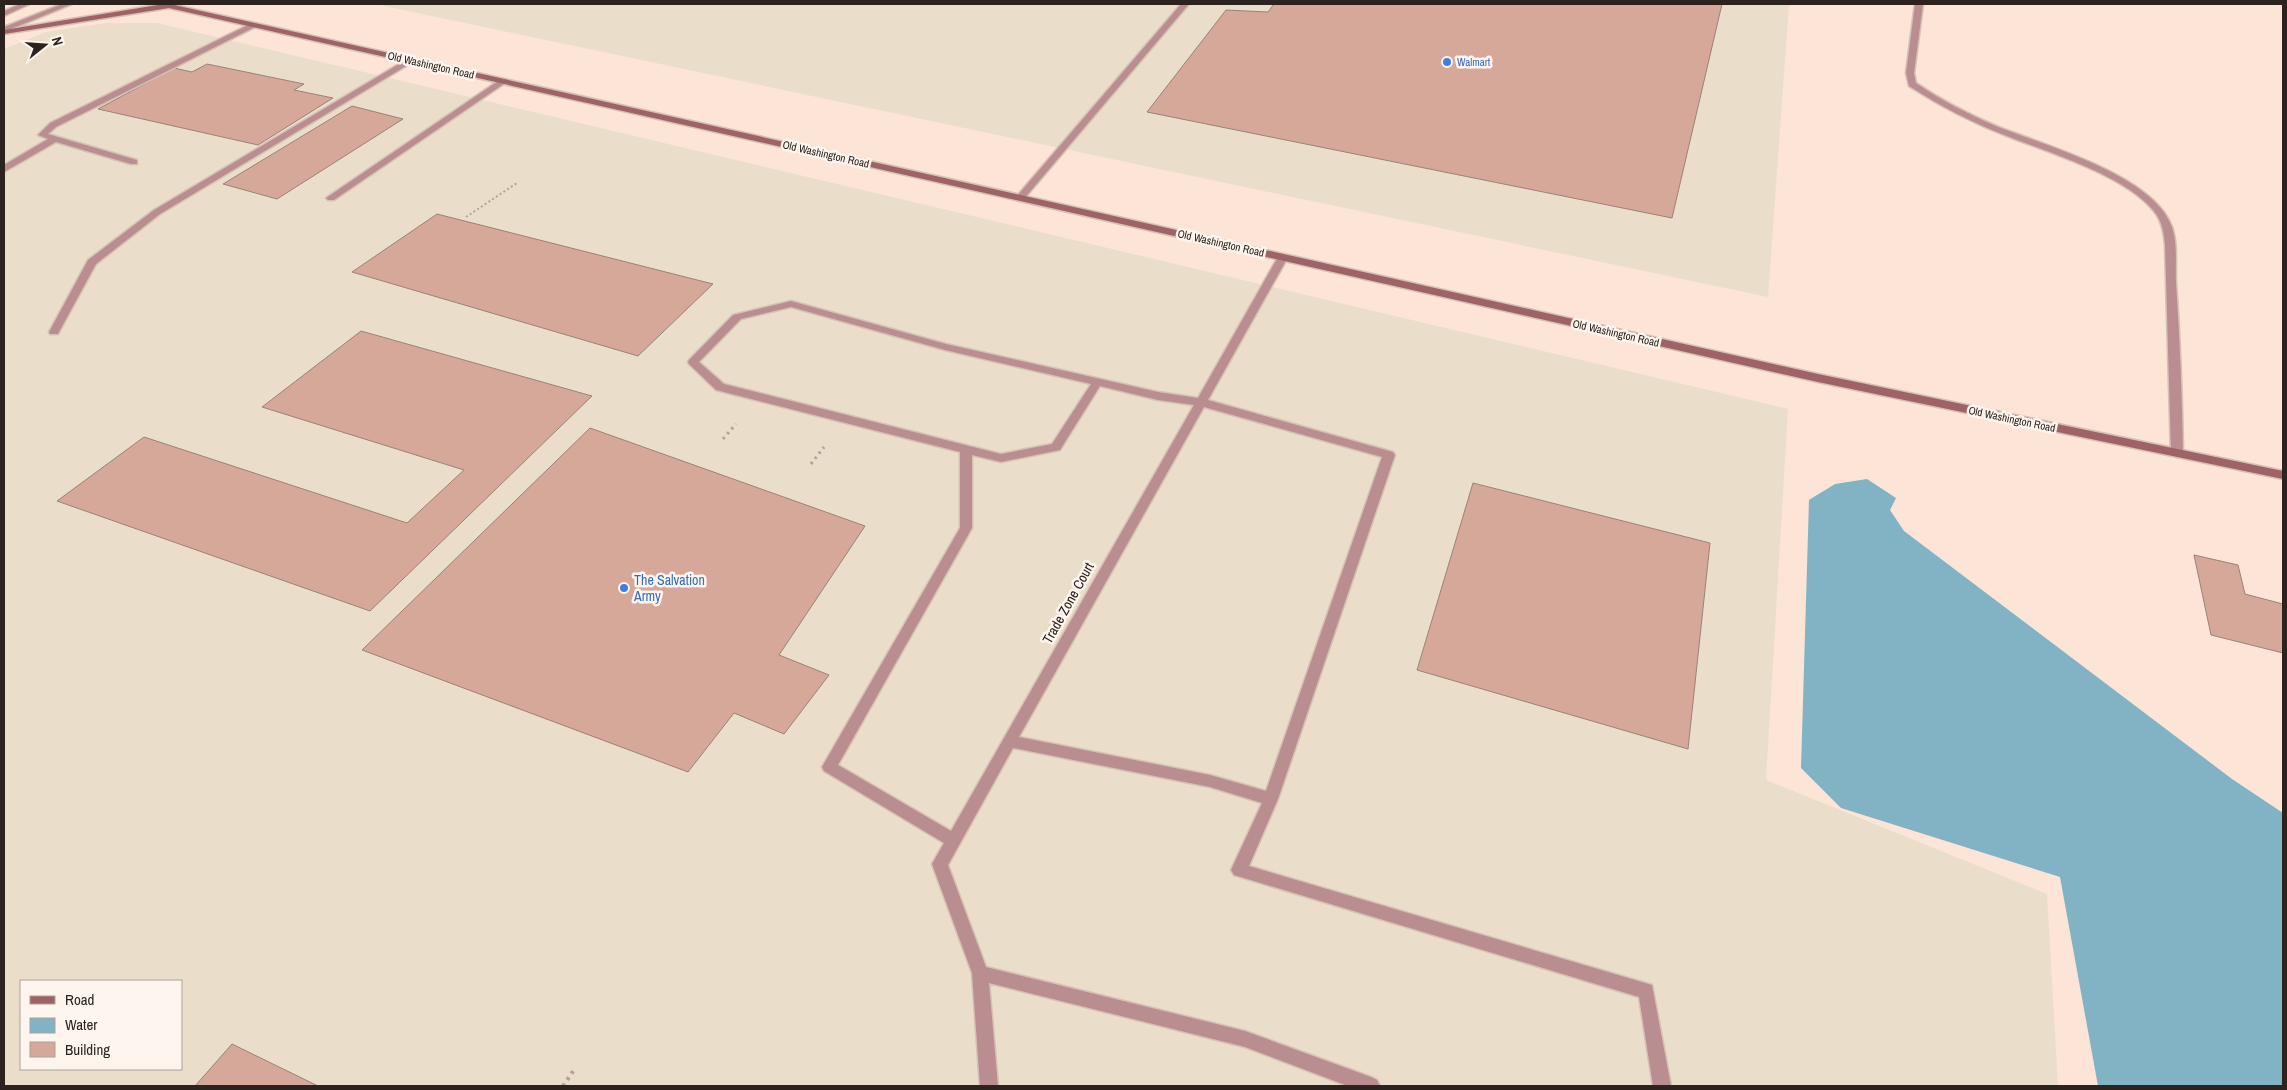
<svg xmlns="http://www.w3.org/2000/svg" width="2287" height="1090" viewBox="0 0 2287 1090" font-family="'Archivo Narrow',sans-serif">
  <rect width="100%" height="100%" fill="#fce4d6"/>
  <path fill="#eadeca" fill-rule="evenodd" d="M 375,4 L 1789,4 L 1768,297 Z
    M 106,23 L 157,23 L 1788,409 L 1766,780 L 2047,894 L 2058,1086 L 4,1086 L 4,49 L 46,32 ZM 21,981 L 181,981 L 181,1069 L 21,1069 Z"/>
  <path fill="#82b3c5" d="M 1867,479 L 1896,498 L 1890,510 L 1904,531 L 2232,779 L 2283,813 L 2283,1086 L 2098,1086 L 2060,877 L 1841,808 L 1801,768 L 1809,500 L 1835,484 Z"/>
  <path fill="#d5a899" stroke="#9a827a" d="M 1274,4 L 1722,4 L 1672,218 L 1147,112 L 1226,10 L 1268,12 Z
    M 207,64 L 304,84 L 294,90 L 333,98 L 258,145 L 98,109 L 174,68 L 192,72 Z
    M 352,106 L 403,119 L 277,199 L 223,184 Z
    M 437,214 L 713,284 L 638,356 L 352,272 Z
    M 361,331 L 592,396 L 370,611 L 57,501 L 144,437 L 407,523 L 464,470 L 262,407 Z
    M 590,428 L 865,526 L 779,655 L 829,675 L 784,734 L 734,713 L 688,772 L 362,650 Z
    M 1473,483 L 1710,543 L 1688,749 L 1417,670 Z
    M 2194,555 L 2238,565 L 2245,594 L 2283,604 L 2283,653 L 2211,635 Z
    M 232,1044 L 318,1086 L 195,1086 Z"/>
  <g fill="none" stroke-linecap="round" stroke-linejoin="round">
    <defs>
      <path id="lane" d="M 1181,4 L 1189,4 L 1023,200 L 1017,200 L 1017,196 Z
        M 1915,4 L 1923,4 L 1914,73 L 1916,83 C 1941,100 1968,114 1996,126 C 2043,145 2154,175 2172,227 C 2178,244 2175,265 2176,283 C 2180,340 2182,396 2183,453 L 2181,456 L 2177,457 L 2171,453 L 2165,245 C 2164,233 2162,220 2153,210 C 2124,175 2050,153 2007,136 C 1973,123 1940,106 1909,86 L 1906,73 Z
        M 252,23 L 259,25 L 56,127 L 48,134 L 137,160 L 137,164 L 131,164 L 56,142 L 4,172 L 4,165 L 48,139 L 38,135 L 50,123 Z
        M 409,58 L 416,60 L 160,214 L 96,264 L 59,332 L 58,334 L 50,334 L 49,332 L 88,260 L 154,210 Z
        M 501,79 L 508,81 L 334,200 L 328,200 L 326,198 Z
        M 1283,254 L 1288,257 L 1208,400 L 1393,452 L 1395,455 L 1278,799 L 1249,866 L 1652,985 L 1671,1086 L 1653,1086 L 1639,997 L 1234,875 L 1231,870 L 1262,803 L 1210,787 L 1013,748 L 948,865 L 986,967 L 1245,1031 L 1371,1077 L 1377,1080 L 1380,1086 L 1348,1086 L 1245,1047 L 989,983 L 998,1086 L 980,1086 L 972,973 L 932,864 L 944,843 L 824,771 L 822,767 L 960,528 L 960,452 L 716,390 L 689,364 L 688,362 L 689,360 L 733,315 L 791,301 L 946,344 L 1158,392 L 1198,398 L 1278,257 ZM 791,307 L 945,350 L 1091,384 L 1052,444 L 1001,454 L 724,384 L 699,362 L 741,319 ZM 1100,386 L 1158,400 L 1194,405 L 951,831 L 838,765 L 972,528 L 972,455 L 1001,462 L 1060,450 ZM 1204,407 L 1382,457 L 1266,791 L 1210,775 L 1019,737 Z"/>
      <path id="street" d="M 20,4 L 30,4 L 4,16 L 4,11 Z
        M 62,4 L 72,4 L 4,32 L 4,27 Z"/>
      <path id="secondary" d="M 157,4 L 170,4 L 1818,374 L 2283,471 L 2283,479 L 1818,382 L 169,8 L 4,34 L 4,30 L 158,5 Z"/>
    </defs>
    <use href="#lane" stroke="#d7c1b5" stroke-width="3"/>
    <use href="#street" stroke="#d7c1b5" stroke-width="3"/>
    <use href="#secondary" stroke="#d7c1b5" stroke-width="3"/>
    <path stroke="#b4a297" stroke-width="2" stroke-dasharray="2 2.5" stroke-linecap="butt" d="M 466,217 L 517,183"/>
    <path stroke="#b4a297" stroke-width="3" stroke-dasharray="2.5 4" stroke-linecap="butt" d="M 723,439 L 736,424
      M 811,464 L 824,447"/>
    <path stroke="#b4a297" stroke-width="4" stroke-dasharray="3 4.5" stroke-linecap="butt" d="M 563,1086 L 574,1070"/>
    <use href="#lane" fill="#ba8e91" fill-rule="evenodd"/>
    <use href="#street" fill="#ba8e91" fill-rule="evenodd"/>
    <use href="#secondary" fill="#9f6267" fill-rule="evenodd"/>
  </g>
  <g fill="#3f7fe0" stroke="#fef5ef" stroke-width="2">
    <circle cx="1447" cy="62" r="5"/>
    <circle cx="624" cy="588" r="5"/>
  </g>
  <g text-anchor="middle" stroke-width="5" stroke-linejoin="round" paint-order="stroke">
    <g font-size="11" fill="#366cbe" stroke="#fef5ef" text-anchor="start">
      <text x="1457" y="66">Walmart</text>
    </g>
    <g font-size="11" fill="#2c231e" stroke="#fef5ef">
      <text transform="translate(431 65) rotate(13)" y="4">Old Washington Road</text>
      <text transform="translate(826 154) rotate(13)" y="4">Old Washington Road</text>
      <text transform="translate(1221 243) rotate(13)" y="4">Old Washington Road</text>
      <text transform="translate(1616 333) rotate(13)" y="4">Old Washington Road</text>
      <text transform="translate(2012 419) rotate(12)" y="4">Old Washington Road</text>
    </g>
    <g font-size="14" fill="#366cbe" stroke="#fef5ef" text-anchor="start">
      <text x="634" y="585">The Salvation<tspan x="634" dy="16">Army</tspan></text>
    </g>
    <g font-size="14" fill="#2c231e" stroke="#fef5ef">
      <text transform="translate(1068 603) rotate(-61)" y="5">Trade Zone Court</text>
    </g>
  </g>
  <rect width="2287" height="1090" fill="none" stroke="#2c231e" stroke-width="10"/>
  <rect x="20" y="980" width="162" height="90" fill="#fef5ef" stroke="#aaa19b"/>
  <rect x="30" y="996" width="25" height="8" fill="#9f6267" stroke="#aaa19b"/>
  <text x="65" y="1005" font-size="15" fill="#2c231e">Road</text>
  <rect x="30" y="1018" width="25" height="15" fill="#82b3c5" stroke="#aaa19b"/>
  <text x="65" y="1030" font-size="15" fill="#2c231e">Water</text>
  <rect x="30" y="1042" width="25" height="15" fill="#d5a899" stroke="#aaa19b"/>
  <text x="65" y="1055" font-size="15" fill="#2c231e">Building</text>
  <g transform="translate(45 45) rotate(73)" stroke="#fef5ef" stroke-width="4" paint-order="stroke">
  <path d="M0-4L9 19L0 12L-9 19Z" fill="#2c231e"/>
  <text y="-8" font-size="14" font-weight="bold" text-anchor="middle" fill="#2c231e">N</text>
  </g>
</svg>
